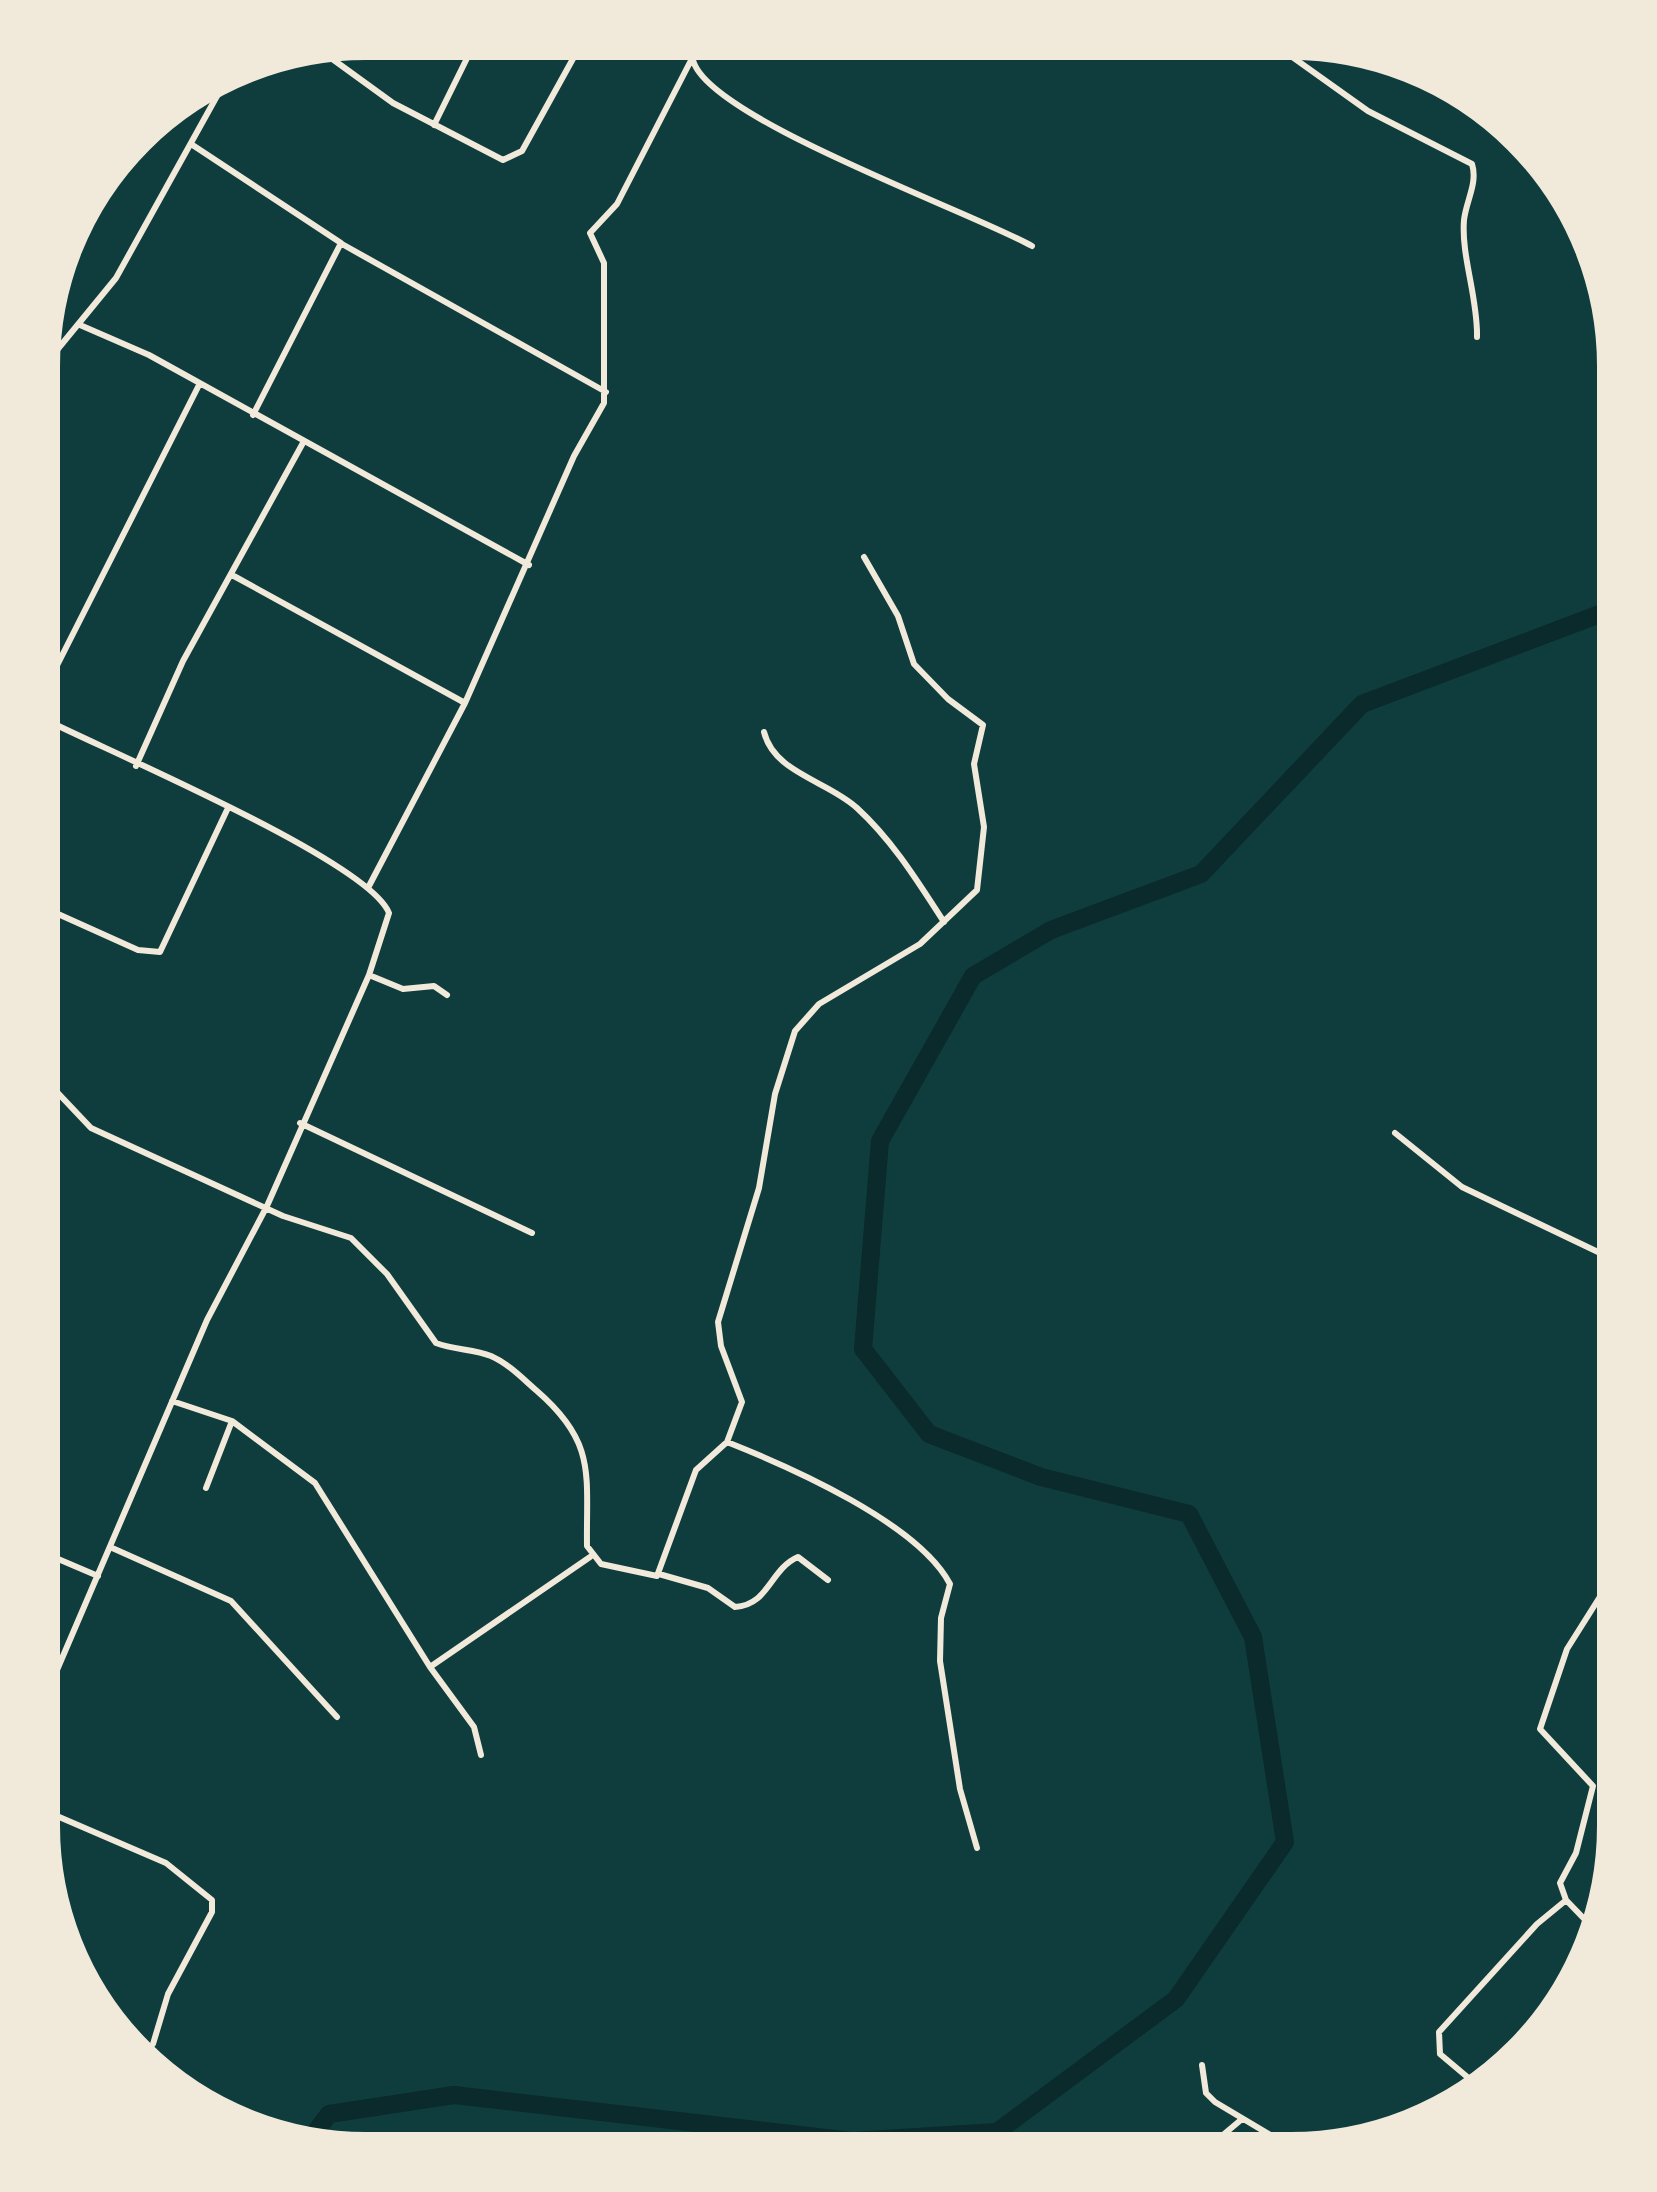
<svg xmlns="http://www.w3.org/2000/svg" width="1657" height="2192" viewBox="0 0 1657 2192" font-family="Lora,serif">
  <rect width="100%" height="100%" fill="#0f3d3e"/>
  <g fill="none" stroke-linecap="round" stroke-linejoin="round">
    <path stroke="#0a2a2b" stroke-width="18" d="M 305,2146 L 329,2114 L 454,2095 L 852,2141 L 997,2132 L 1176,1999 L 1285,1842 L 1253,1637 L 1189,1514 L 1041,1477 L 929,1434 L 863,1349 L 880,1141 L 973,976 L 1051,930 L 1201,874 L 1362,704 L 1621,606"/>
    <path stroke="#f1e9da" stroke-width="6" d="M 1267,39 L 1368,111 L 1472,164 C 1478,183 1466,201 1464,220 C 1461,256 1478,298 1477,337
      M 313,45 L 393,103 L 503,160 L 522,151 L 585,37
      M 693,60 C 707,118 972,212 1032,246
      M 434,125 L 478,36
      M 191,144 L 341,243 L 253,415
      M 342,244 L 606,392
      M 80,325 L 149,355 L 529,565
      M 39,372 L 116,278 L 232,69
      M 232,575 L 465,703
      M 38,703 L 199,385
      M 764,732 C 774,773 828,781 857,808 C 893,841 918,882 944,922
      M 136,766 L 183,661 L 304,441
      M 369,886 L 465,703 L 574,456 L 604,403 L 604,263 L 590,233 L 617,204 L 703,37
      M 38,905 L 138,950 L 160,952 L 227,810
      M 369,975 L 403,989 L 434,986 L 447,995
      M 37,1082 L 56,1091 L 91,1128 L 283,1216 L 351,1238 L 387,1274 L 436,1343 C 454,1350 474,1349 491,1356 C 509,1364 523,1379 537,1391 C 597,1443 586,1475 587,1546 L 601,1564 L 657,1576 L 696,1470 L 727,1442 C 790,1467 918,1523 950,1584 L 941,1618 L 940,1661 L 960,1789 L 977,1848
      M 300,1123 L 532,1233
      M 1395,1133 L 1462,1187 L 1621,1263
      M 172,1401 L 232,1421 L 315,1483 L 430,1667 L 474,1727 L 481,1755
      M 727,1442 L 742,1402 L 721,1346 L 718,1322 L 759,1188 L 775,1094 L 795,1031 L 819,1004 L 920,944 L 977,890 L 984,827 L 974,764 L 983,725 L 948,699 L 914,664 L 898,616 L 864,557
      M 206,1488 L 232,1421
      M 110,1547 L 231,1601 L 337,1717
      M 37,1550 L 98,1576
      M 659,1574 L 708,1588 L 735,1607 C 769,1605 770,1569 798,1557 L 828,1580
      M 430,1667 L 590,1557
      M 36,1719 L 207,1320 L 267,1206 L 369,975 L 389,913 C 368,860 102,749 38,716
      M 36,1807 L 166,1863 L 212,1900 L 212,1912 L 168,1994 L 153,2044
      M 1593,1928 L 1566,1900 L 1560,1883 L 1576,1853 L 1593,1786 L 1540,1729 L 1567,1649 L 1620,1565
      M 1202,2065 L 1206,2093 L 1215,2102 L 1302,2154
      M 1478,2086 L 1440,2054 L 1439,2032 L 1537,1924 L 1565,1901
      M 914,2148 L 918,2155
      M 1198,2156 L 1242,2119"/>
  </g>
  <path d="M0 0H1657V2192H0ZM366 57H1291A309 309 0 0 1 1600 366V1826A309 309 0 0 1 1291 2135H366A309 309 0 0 1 57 1826V366A309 309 0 0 1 366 57Z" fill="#f1e9da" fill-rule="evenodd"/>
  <path fill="none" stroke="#f1e9da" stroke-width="6" d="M366 57H1291A309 309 0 0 1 1600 366V1826A309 309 0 0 1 1291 2135H366A309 309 0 0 1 57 1826V366A309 309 0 0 1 366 57Z"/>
</svg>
